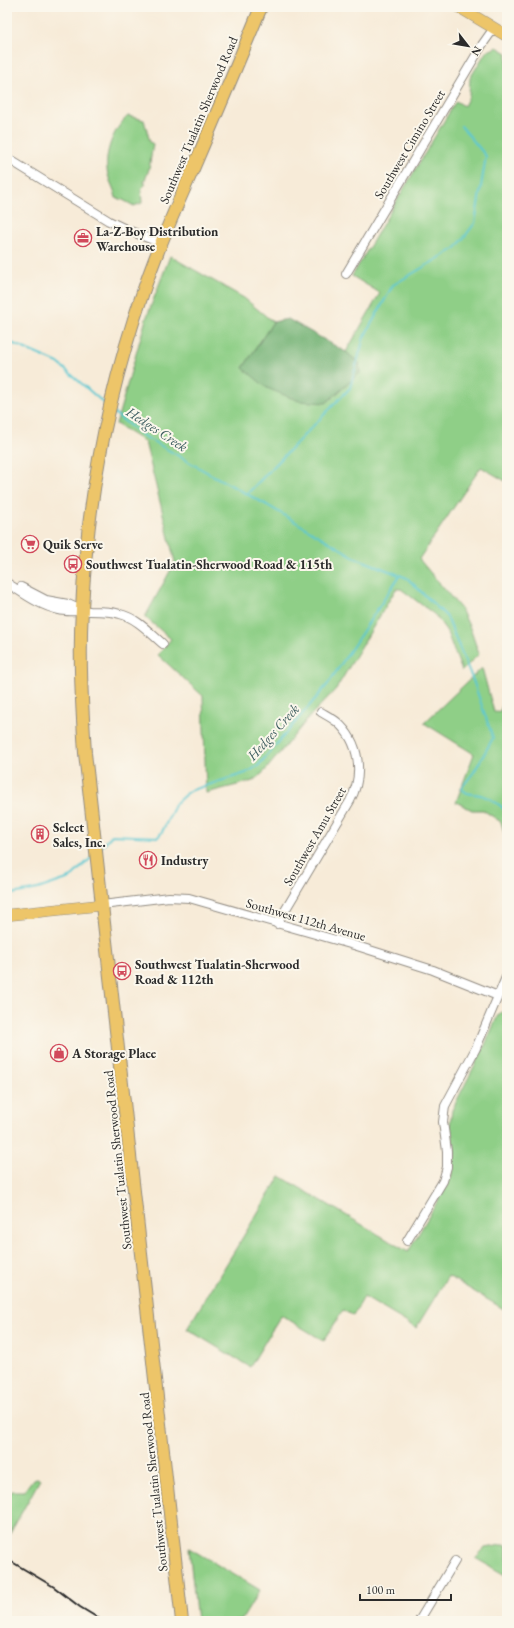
<svg xmlns="http://www.w3.org/2000/svg" width="514" height="1628" viewBox="0 0 514 1628" font-family="'EB Garamond',serif">
  <rect width="100%" height="100%" fill="#fbf7ec"/>
  <filter id="ink" filterUnits="userSpaceOnUse"><feTurbulence type="fractalNoise" baseFrequency=".025" numOctaves="2"/><feDisplacementMap in="SourceGraphic" scale="8" xChannelSelector="R" yChannelSelector="G"/><feConvolveMatrix kernelMatrix="1 2 1 2 8 2 1 2 1" color-interpolation-filters="sRGB"/></filter>
  <filter id="wash" filterUnits="userSpaceOnUse"><feTurbulence type="fractalNoise" baseFrequency=".012" numOctaves="4" result="noise"/><feDisplacementMap in="SourceGraphic" scale="16" xChannelSelector="R" yChannelSelector="G"/><feGaussianBlur stdDeviation="0.9" result="paint"/><feColorMatrix in="noise" values="0 0 0 0 0 0 0 0 0 0 0 0 0 0 0 0 0 1.4 0 .05"/><feComposite in="paint" operator="in"/></filter>
  <g filter="url(#wash)">
    <rect width="100%" height="100%" fill="#f7ebd8"/>
    <path fill="#8fcf87" stroke="#5d7d59" d="M 497,47 L 507,53 L 507,482 L 481,467 L 419,559 L 461,609 L 470,628 L 479,654 L 462,671 L 446,630 L 435,615 L 401,589 L 396,589 L 336,689 L 311,715 L 264,772 L 253,781 L 206,793 L 203,696 L 158,655 L 171,639 L 145,617 L 175,562 L 145,442 L 116,424 L 146,319 L 170,256 L 244,298 L 273,322 L 243,368 L 326,403 L 360,373 L 359,363 L 346,352 L 380,293 L 352,276 L 456,101 L 464,106 L 469,96 L 470,78 L 486,52 Z
      M 128,116 L 144,120 L 150,142 L 153,144 L 149,169 L 144,183 L 146,184 L 141,189 L 142,203 L 134,206 L 123,200 L 116,198 C 115,190 110,183 108,175 C 103,155 113,129 128,116 Z
      M 482,668 L 494,712 L 500,711 L 507,694 L 507,843 L 501,822 L 483,810 L 472,810 L 456,802 L 474,754 L 424,723 Z
      M 507,1005 L 507,1311 L 448,1276 L 416,1328 L 364,1297 L 353,1316 L 343,1310 L 324,1341 L 281,1315 L 250,1367 L 187,1329 L 280,1176 L 408,1252 L 451,1178 L 455,1152 L 450,1125 L 452,1110 L 485,1045 L 498,1015 L 506,1009 Z
      M 37,1478 L 40,1479 L 38,1483 L 7,1539 L 7,1498 L 12,1491 L 24,1491 L 33,1479 Z
      M 501,1545 L 507,1545 L 507,1576 L 475,1558 L 485,1548 Z
      M 189,1548 L 260,1590 L 241,1621 L 197,1621 Z"/>
    <path fill="#73b274" stroke="#4f6e50" d="M 288,319 L 346,352 L 359,363 L 360,373 L 326,403 L 299,401 L 267,388 L 243,368 L 273,322 Z"/>
    <g fill="none" stroke-linecap="round" stroke-linejoin="round">
      <path stroke="#5bc8d2" stroke-width="2" d="M 7,341 L 58,363 L 106,405
        M 114,413 L 142,435 L 203,470 L 267,505 L 356,558 L 407,578 L 447,617 L 474,683 L 493,738 L 474,772 L 463,786 L 462,790 C 468,796 477,793 484,796 C 492,799 504,807 507,814
        M 247,494 L 350,388 L 364,337 L 393,285 L 456,248 L 475,223 L 486,156 L 461,126
        M 101,847 L 112,835 L 158,837 L 162,832 L 176,803 L 189,791 L 246,773 L 258,766 L 328,684 L 400,575
        M 7,895 L 38,889 L 70,878 L 92,857"/>
    </g>
  </g>
  <g filter="url(#ink)">
    <g fill="none" stroke-linecap="round" stroke-linejoin="round">
      <defs>
        <path id="minor" d="M 7,158 L 109,221 L 130,231 L 161,243
          M 346,274 L 482,45 L 494,28
          M 7,583 C 23,593 40,606 59,610 C 69,613 79,610 90,611 C 100,611 111,611 120,614 C 137,618 150,633 163,644
          M 21,587 L 46,600 L 68,604 L 81,610
          M 102,905 L 169,897 L 189,898 L 357,946 L 433,970 L 498,996
          M 277,924 L 350,801 C 364,775 360,742 337,722 C 332,718 326,715 321,712
          M 407,1241 L 443,1181 L 447,1167 L 447,1151 L 443,1122 L 445,1106 L 476,1048 L 507,975
          M 419,1621 L 455,1561"/>
        <path id="major" d="M 459,7 L 507,36
          M 7,915 L 102,905"/>
        <path id="highway" d="M 182,1621 L 85,753 C 82,705 79,657 82,609 C 87,501 108,393 143,292 C 157,250 175,209 193,169 C 216,115 239,61 261,7"/>
      </defs>
      <use href="#minor" stroke="#918b82" stroke-width="10"/>
      <use href="#major" stroke="#918b82" stroke-width="12"/>
      <use href="#highway" stroke="#918b82" stroke-width="14"/>
      <use href="#minor" stroke="#fff" stroke-width="8"/>
      <use href="#major" stroke="#edc569" stroke-width="11"/>
      <use href="#highway" stroke="#edc569" stroke-width="12"/>
      <path stroke="#2b2b2b" stroke-width="2" d="M 7,1559 L 54,1587 L 80,1607 L 103,1621"/>
    </g>
  </g>
  <defs>
    <symbol id="office-ring" viewBox="-11 -11 22 22"><circle r="9.5" fill="#fbf7ec" stroke="#d1495b" stroke-width="1.5"/><path d="M-6-3h4V-5.5h4V-3h4V5H-6ZM-1-4.5V-3h2v-1.5ZM-6 0V1H6V0Z" fill="#d1495b"/></symbol>
    <symbol id="supermarket-ring" viewBox="-11 -11 22 22"><circle r="9.5" fill="#fbf7ec" stroke="#d1495b" stroke-width="1.5"/><path d="M-6-5.5h2.5l.6 2H6L4.5 2H-2.5L-4.4-4H-6ZM-1.5 3.2a1.3 1.3 0 1 0 .1 0ZM3 3.2a1.3 1.3 0 1 0 .1 0Z" fill="#d1495b"/></symbol>
    <symbol id="bus-ring" viewBox="-11 -11 22 22"><circle r="9.5" fill="#fbf7ec" stroke="#d1495b" stroke-width="1.5"/><path d="M-5-6H5V4H4V6H2V4H-2V6H-4V4H-5ZM-3.5-4V0h7V-4ZM-3.5 1.2v1.5H-2V1.2ZM2 1.2v1.5H3.5V1.2Z" fill="#d1495b"/></symbol>
    <symbol id="building-ring" viewBox="-11 -11 22 22"><circle r="9.5" fill="#fbf7ec" stroke="#d1495b" stroke-width="1.5"/><path d="M-4-6H4V6H1V3H-1V6H-4ZM-2.5-4.3h1.7v1.8h-1.7ZM.8-4.3h1.7v1.8H.8ZM-2.5-1h1.7V.8h-1.7ZM.8-1h1.7V.8H.8Z" fill="#d1495b"/></symbol>
    <symbol id="restaurant-ring" viewBox="-11 -11 22 22"><circle r="9.5" fill="#fbf7ec" stroke="#d1495b" stroke-width="1.5"/><path d="M-5-6h1v4h1v-4h1v4h1v-4h1v5L-1.5 .5V6h-2V.5L-5-1ZM5-6V6H3V1.5H1.5Q1.5-4 5-6Z" fill="#d1495b"/></symbol>
    <symbol id="shop-ring" viewBox="-11 -11 22 22"><circle r="9.5" fill="#fbf7ec" stroke="#d1495b" stroke-width="1.5"/><path d="M-5-2.5h2.3a2.7 3.5 0 0 1 5.4 0H5L5.5 6h-11ZM-1.5-2.5h3a1.5 2.3 0 0 0-3 0Z" fill="#d1495b"/></symbol>
  </defs>
  <g fill-rule="evenodd">
    <use href="#office-ring" x="73" y="228" width="20" height="20"/>
    <use href="#supermarket-ring" x="20" y="534" width="20" height="20"/>
    <use href="#bus-ring" x="63" y="554" width="20" height="20"/>
    <use href="#building-ring" x="30" y="824" width="20" height="20"/>
    <use href="#restaurant-ring" x="138" y="850" width="20" height="20"/>
    <use href="#bus-ring" x="112" y="961" width="20" height="20"/>
    <use href="#shop-ring" x="49" y="1043" width="20" height="20"/>
  </g>
  <g text-anchor="middle" stroke-width="4" stroke-linejoin="round" paint-order="stroke">
    <g font-size="13" fill="#2b2b2b" stroke="#fbf7ec">
      <text transform="translate(198 120) rotate(-67)" y="5">Southwest Tualatin Sherwood Road</text>
      <text transform="translate(409 144) rotate(-59)" y="5">Southwest Cimino Street</text>
      <text transform="translate(314 836) rotate(-60)" y="5">Southwest Amu Street</text>
      <text transform="translate(306 919) rotate(16)" y="5">Southwest 112th Avenue</text>
      <text transform="translate(117 1160) rotate(-96)" y="5">Southwest Tualatin Sherwood Road</text>
      <text transform="translate(153 1482) rotate(-96)" y="5">Southwest Tualatin Sherwood Road</text>
    </g>
    <g font-size="13" font-weight="bold" fill="#2b2b2b" stroke="#fbf7ec" text-anchor="start">
      <text x="96" y="236">La-Z-Boy Distribution<tspan x="96" dy="15">Warehouse</tspan></text>
      <text x="43" y="549">Quik Serve</text>
      <text x="86" y="569">Southwest Tualatin-Sherwood Road &amp; 115th</text>
      <text x="53" y="832">Select<tspan x="53" dy="15">Sales, Inc.</tspan></text>
      <text x="161" y="865">Industry</text>
      <text x="135" y="969">Southwest Tualatin-Sherwood<tspan x="135" dy="15">Road &amp; 112th</tspan></text>
      <text x="72" y="1058">A Storage Place</text>
    </g>
    <g font-size="14" font-style="italic" fill="#395a5d" stroke="#fbf7ec">
      <text transform="translate(157 429) rotate(33)" y="5">Hedges Creek</text>
      <text transform="translate(273 732) rotate(-48)" y="5">Hedges Creek</text>
    </g>
  </g>
  <rect width="514" height="1628" fill="none" stroke="#fbf7ec" stroke-width="24"/>
  <g transform="translate(468 46) rotate(121)" stroke="#fbf7ec" stroke-width="3" paint-order="stroke">
  <path d="M0-3L7 15L0 10L-7 15Z" fill="#2b2b2b"/>
  <text y="-6" font-size="11" font-weight="bold" text-anchor="middle" fill="#2b2b2b">N</text>
  </g>
  <path d="M360 1594v6h91v-6" fill="none" stroke="#2b2b2b" stroke-width="2"/>
  <text x="366" y="1594" font-size="12" fill="#2b2b2b" stroke="#fbf7ec" stroke-width="3" paint-order="stroke">100 m</text>
</svg>
